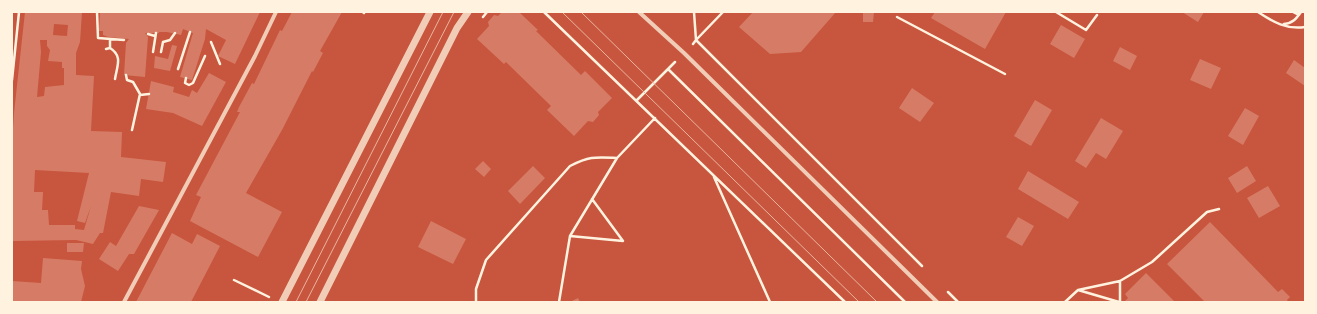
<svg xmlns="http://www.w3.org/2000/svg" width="1317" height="314" viewBox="0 0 1317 314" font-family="Mulish,sans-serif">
  <rect width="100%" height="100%" fill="#c8553d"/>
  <path fill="#d67c66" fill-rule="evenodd" d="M 25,12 L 82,12 L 80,42 L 76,53 L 76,75 L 94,76 L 91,131 L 122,132 L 121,157 L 166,162 L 163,182 L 141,179 L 139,196 L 111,192 L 103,233 L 100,233 L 93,244 L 76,240 L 12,241 L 12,144 L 14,113 ZM 54,24 L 68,25 L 67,36 L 53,35 ZM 40,40 L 47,40 L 47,46 L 50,50 L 48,61 L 62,62 L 62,68 L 64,68 L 64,85 L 45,87 L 44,96 L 37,97 L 41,52 ZM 35,170 L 89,173 L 77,221 L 85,223 L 91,206 L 84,230 L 75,229 L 75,225 L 49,225 L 48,210 L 42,210 L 43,192 L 34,192 Z
    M 109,12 L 260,12 L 235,64 L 218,56 L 226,40 L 206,29 L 205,39 L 192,80 L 180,77 L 193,33 L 183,29 L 181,35 L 167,32 L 159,32 L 159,33 L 145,33 L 148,37 L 145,77 L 124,75 L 126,43 L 129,39 L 108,37 L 103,35 L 103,31 L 99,31 L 100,13 L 109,13 Z
    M 292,12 L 342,12 L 320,51 L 323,53 L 313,72 L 312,71 L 282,130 L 246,193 L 282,212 L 258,257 L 190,221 L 201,197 L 196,195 L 240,112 L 237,112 L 239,107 L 252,83 L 254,84 L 280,30 L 282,31 Z
    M 502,12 L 519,12 L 538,30 L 536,31 L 581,75 L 585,71 L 612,98 L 598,112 L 599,115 L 593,122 L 588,121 L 574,136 L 547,110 L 551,106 L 506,62 L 504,64 L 477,39 L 489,26 L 488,22 L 494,15 L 498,16 Z
    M 753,12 L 836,12 L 801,52 L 770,54 L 739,27 Z
    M 863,12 L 874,12 L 873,22 L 863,22 Z
    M 935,12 L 1006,12 L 985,49 L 931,18 Z
    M 1182,12 L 1204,12 L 1198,22 Z
    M 1061,25 L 1085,39 L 1074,58 L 1050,44 Z
    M 172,45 L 177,46 L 170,71 L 154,68 L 155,56 L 168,59 Z
    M 1120,47 L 1137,56 L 1130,70 L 1113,61 Z
    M 1200,59 L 1221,68 L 1211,89 L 1190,80 Z
    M 1294,60 L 1305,68 L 1305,86 L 1286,73 Z
    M 209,73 L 226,82 L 202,126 L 173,113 L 146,109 L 151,81 L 174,87 L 173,92 L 189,97 L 192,90 L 197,93 Z
    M 912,88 L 934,103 L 920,122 L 899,108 Z
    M 1035,100 L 1052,110 L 1031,146 L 1014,136 Z
    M 1245,108 L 1259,116 L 1243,145 L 1228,136 Z
    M 1101,118 L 1123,131 L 1106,159 L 1096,153 L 1086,168 L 1075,161 Z
    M 483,161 L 491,169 L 484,177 L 475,169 Z
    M 533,166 L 545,178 L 520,204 L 508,191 Z
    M 1247,166 L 1256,181 L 1237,193 L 1228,178 Z
    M 1028,171 L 1079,202 L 1068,219 L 1018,189 Z
    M 1268,186 L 1280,206 L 1259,218 L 1247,198 Z
    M 139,206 L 159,210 L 134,254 L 129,254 L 118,271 L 99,259 L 110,242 L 116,246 Z
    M 1018,217 L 1034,226 L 1022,246 L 1006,237 Z
    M 431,221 L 466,239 L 453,264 L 418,247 Z
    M 1210,222 L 1278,292 L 1282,289 L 1290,297 L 1287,300 L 1288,302 L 1205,302 L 1167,264 Z
    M 172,233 L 192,244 L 197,234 L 220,246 L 191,302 L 136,302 Z
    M 67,243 L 84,243 L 83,252 L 67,252 Z
    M 43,258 L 82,261 L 81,269 L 85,286 L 81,302 L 12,302 L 12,281 L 41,283 Z
    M 1146,273 L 1175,302 L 1124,302 L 1128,298 L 1125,294 Z
    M 578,298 L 580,302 L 570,302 Z"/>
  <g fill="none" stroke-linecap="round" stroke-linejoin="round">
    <path stroke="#fff3e0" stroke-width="2.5" d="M 97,12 L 98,38 L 124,40
      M 363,12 L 364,13
      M 544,12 L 845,302
      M 723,12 L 696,40 L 922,266
      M 1056,12 L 1086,30 L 1097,15
      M 1258,12 C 1273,22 1287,30 1305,27
      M 1293,12 L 1299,15
      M 483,17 L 487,12
      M 897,17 L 1005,74
      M 1284,24 C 1293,23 1296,19 1301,12
      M 148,34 L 155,36
      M 211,42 L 220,64
      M 693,44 L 696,40 L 694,12
      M 110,48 C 123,56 117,66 115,79
      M 106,49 L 110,48 L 110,40
      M 153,52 L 156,33
      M 161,52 L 163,42 L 170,40 L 175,33
      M 178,69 L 190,32
      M 668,69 L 905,302
      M 126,75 L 127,80 L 133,82 L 140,94 L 132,130
      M 186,78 L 185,83 L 189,85 L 193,83 L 205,56
      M 12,80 L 19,12
      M 140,95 L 149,94
      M 637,100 L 675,62
      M 714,177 L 770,302
      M 570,236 L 623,241 L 592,199
      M 234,280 L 269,297
      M 1078,290 L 1120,281 L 1152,262 L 1207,212 L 1219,209
      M 948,292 L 958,302
      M 476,302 L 476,289 L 486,260 L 570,166 C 590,156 595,157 617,158
      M 559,302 L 570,236 L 617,158 L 655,118
      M 1065,302 L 1078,290 L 1119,302
      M 1120,302 L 1120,281"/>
    <path stroke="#f1ccb7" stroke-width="4" d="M 639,12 L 684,53 L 937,302
      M 124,302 L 255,56 L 276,12"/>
    <path stroke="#f1ccb7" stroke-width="7" d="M 282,302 L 430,12
      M 320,302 L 457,28 L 468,12"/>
    <path stroke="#e9b49f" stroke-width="1" d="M 562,12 L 859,302
      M 581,12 L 877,302
      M 296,302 L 443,12
      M 306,302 L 454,12"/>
  </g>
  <rect width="1317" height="314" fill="none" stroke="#fff3e0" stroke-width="26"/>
</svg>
